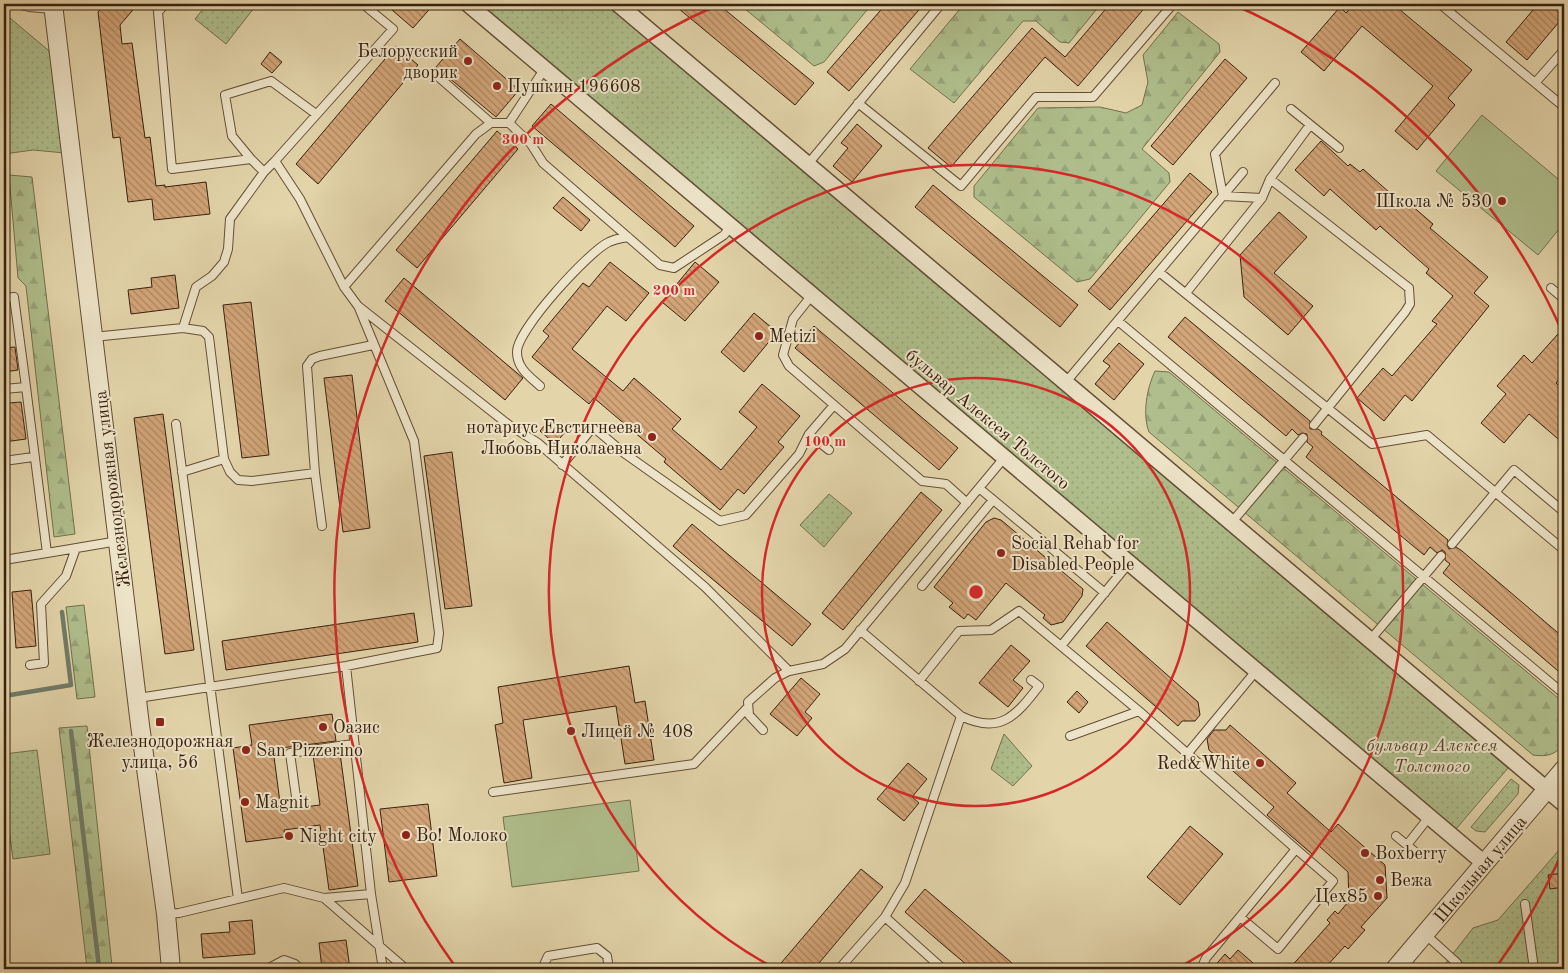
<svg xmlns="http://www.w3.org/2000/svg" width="1568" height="973" viewBox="0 0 1568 973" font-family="'Old Standard TT',serif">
  <defs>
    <pattern id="green-dots" width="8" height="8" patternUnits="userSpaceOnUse" patternTransform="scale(1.25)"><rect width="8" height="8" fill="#afbe8c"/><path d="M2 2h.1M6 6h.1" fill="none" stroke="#97a378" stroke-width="1.8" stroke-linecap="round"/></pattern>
    <pattern id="forest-firs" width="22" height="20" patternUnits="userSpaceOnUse" patternTransform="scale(1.25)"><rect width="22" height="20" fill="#afbe8c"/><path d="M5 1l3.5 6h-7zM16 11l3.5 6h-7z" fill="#97a378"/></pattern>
    <pattern id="building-back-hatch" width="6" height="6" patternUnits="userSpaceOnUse" patternTransform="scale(1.25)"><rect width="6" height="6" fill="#d3a579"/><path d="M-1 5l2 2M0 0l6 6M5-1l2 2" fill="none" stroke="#ac8662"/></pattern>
  </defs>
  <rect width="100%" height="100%" fill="#e3d4aa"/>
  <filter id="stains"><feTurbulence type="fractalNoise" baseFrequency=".004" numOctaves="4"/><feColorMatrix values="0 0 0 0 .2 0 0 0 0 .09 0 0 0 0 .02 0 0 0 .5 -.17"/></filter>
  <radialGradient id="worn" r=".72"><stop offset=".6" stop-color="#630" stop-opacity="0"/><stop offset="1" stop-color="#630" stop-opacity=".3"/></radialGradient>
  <path fill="url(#green-dots)" stroke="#74704d" d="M 207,4 L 257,4 L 226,44 L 195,19 Z
    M 480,4 L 605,4 L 1508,768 L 1456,829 Z
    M 4,13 L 48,50 L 51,56 L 65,153 L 33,150 L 4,154 Z
    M 829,494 L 852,513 L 824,547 L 800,525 Z
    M 1004,734 L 1032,766 L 1013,786 L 991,769 Z
    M 37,750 L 50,854 L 13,859 L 4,791 L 4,754 Z
    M 1511,779 L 1519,785 L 1518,794 L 1485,832 L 1476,831 L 1471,827 Z
    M 1560,849 L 1564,852 L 1564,969 L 1441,969 L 1473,928 L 1498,920 Z"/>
  <path fill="url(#forest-firs)" stroke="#74704d" d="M 739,4 L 872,4 L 824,62 L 814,66 Z
    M 964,4 L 1101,4 L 1069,43 L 1060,42 L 1036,21 L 1023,21 L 954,103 L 910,69 Z
    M 1178,12 L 1219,44 L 1220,52 L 1142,149 L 1169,173 L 1170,182 L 1090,279 L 1077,282 L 974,197 L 974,186 L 1038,108 L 1100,107 L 1126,113 L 1142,105 L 1148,82 L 1143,55 Z
    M 9,175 L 32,177 L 75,534 L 54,537 L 26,286 L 18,278 Z
    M 1155,371 L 1169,372 L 1564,703 L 1564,744 C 1555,755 1547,757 1533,755 L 1149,432 C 1142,414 1147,388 1155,371 Z
    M 84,605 L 95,697 L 77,699 L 66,607 Z
    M 87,726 L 112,966 L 87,968 L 59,728 Z"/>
  <path fill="#afbe8c" stroke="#74704d" d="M 1482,115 L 1564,184 L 1564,223 L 1538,255 L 1436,171 Z
    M 630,800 L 639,871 L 512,887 L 503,817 Z"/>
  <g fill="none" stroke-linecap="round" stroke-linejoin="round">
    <path stroke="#707c6b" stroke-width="4.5" d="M 4,696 L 71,685 L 62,612
      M 71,731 L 99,967"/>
  </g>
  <path fill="url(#building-back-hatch)" stroke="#39210e" d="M 105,4 L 138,4 L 120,25 L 122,44 L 132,43 L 145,138 L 150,137 L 156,186 L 165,185 L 165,187 L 206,182 L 210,214 L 154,220 L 152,199 L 128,202 L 120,137 L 113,138 L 98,12 Z
    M 385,4 L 434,4 L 413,28 Z
    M 673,4 L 718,4 L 814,83 L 795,105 Z
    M 886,4 L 924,4 L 849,91 L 827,72 Z
    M 1110,4 L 1148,4 L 1078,86 L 1045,57 L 951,167 L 928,148 L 1032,28 L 1065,57 Z
    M 1354,4 L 1393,4 L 1472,70 L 1448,98 L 1455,105 L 1417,150 L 1395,131 L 1433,86 L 1362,26 L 1324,71 L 1301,52 L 1340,7 L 1346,13 Z
    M 1538,4 L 1564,4 L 1564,16 L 1527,60 L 1506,42 Z
    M 460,39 L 519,90 L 496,117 L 436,67 Z
    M 396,46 L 418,65 L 318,184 L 296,164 Z
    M 270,52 L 282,62 L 272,73 L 261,64 Z
    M 1225,59 L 1247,78 L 1173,165 L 1151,146 Z
    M 551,104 L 694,226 L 675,247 L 532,126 Z
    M 857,124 L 882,146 L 852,182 L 833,166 L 848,148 L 841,143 Z
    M 497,131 L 518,149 L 417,268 L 396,250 Z
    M 1321,141 L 1348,166 L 1350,164 L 1360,172 L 1363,169 L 1408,209 L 1411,205 L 1433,224 L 1430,228 L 1488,277 L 1474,293 L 1489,306 L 1412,401 L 1405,395 L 1384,421 L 1357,398 L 1383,368 L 1392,376 L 1437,324 L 1432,321 L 1453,296 L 1426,273 L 1429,269 L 1380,226 L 1376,230 L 1330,189 L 1324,196 L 1295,170 Z
    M 1190,173 L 1212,192 L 1110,310 L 1088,291 Z
    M 933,185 L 1078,305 L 1060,327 L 915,207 Z
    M 563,197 L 590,220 L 581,231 L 553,208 Z
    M 1279,212 L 1307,237 L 1274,273 L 1313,306 L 1288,335 L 1244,297 L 1240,255 Z
    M 610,262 L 649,293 L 626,321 L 607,306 L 572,349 L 623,391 L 634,378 L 681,419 L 672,429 L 721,470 L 757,427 L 739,412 L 762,384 L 800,416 L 778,442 L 784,447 L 744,494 L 738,489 L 720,510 L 664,462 L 666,459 L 594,398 L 589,404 L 532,357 L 549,336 L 543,331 L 583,283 L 589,287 Z
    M 695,262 L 719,282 L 685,321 L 662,302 Z
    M 175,275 L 179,308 L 131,314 L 128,290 L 152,287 L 151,278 Z
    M 404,278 L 523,378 L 505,400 L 385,301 Z
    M 251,302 L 269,455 L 242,458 L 223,305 Z
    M 754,313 L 777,332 L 744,372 L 721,352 Z
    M 1185,317 L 1310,421 L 1310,429 L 1318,429 L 1322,432 L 1321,434 L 1448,540 L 1447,545 L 1449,549 L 1456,547 L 1462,551 L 1564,638 L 1564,676 L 1443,573 L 1450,564 L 1445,560 L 1445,552 L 1442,550 L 1437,553 L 1430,547 L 1424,555 L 1306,457 L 1313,447 L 1307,442 L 1307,434 L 1302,433 L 1298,435 L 1292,429 L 1286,436 L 1168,337 Z
    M 814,326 L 958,448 L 939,470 L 795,348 Z
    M 1558,334 L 1564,340 L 1564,373 L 1556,383 L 1564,391 L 1564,444 L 1529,414 L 1504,443 L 1481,423 L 1506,394 L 1497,386 L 1524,355 L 1532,363 Z
    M 1119,343 L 1144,364 L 1114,400 L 1095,384 L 1110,366 L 1103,361 Z
    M 15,347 L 18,370 L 4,372 L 4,348 Z
    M 352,375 L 370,528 L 343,532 L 324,378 Z
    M 21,402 L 26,439 L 4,442 L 4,410 L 9,409 L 9,403 Z
    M 163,414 L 194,650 L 165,654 L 134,418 Z
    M 551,418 L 566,431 L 555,444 L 540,431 Z
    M 452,452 L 472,606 L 445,609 L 424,456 Z
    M 921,492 L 942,510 L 843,630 L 822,613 Z
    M 994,518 L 1001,520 L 1083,589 L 1082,596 L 1063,622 L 1051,625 L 1043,618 L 1045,615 L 1006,583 L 976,620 L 968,614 L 964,619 L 949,607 L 953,603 L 934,587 L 986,522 Z
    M 692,524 L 811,624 L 792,646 L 673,546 Z
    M 31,590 L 36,646 L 16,648 L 12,592 Z
    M 414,613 L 418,642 L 226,670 L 222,641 Z
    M 1107,622 L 1198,702 L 1200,715 L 1195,721 L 1182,721 L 1178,726 L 1086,646 Z
    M 1011,645 L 1030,661 L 1013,680 L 1023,688 L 1008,707 L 979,683 Z
    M 629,666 L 635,703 L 645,701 L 654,760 L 625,764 L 616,706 L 523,720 L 532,778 L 504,783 L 495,725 L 503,723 L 498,687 Z
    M 801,678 L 820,694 L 805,712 L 812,718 L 797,736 L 770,714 Z
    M 1077,691 L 1088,702 L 1079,713 L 1067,702 Z
    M 332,714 L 336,741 L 273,749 L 281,810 L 320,805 L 313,755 L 340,753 L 358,886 L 329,890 L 320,825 L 284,830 L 285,837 L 246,842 L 233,748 L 252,745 L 249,725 Z
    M 1230,725 L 1296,783 L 1287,793 L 1331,832 L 1338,824 L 1385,865 L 1387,898 L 1361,927 L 1365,930 L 1348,949 L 1345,946 L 1324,969 L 1289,969 L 1330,923 L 1327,920 L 1335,911 L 1338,914 L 1349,901 L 1348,872 L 1319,846 L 1312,854 L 1283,829 L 1267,815 L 1274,807 L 1209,750 L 1207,739 L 1214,730 L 1226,730 Z
    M 908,763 L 927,779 L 912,797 L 919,803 L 904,821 L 877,799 Z
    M 428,804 L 437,876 L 389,882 L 380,809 Z
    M 1190,826 L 1223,854 L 1180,905 L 1147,877 Z
    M 861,869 L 883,887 L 814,969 L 776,969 Z
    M 1564,873 L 1564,887 L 1550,889 L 1548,875 Z
    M 925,889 L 1019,969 L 972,969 L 949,950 L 905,912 Z
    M 252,920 L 255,954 L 203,958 L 201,934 L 230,932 L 229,922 Z
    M 346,940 L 350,969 L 322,969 L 319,943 Z
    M 1238,950 L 1260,969 L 1212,969 L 1225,954 L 1230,959 Z"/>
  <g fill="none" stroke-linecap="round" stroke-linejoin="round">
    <defs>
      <path id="service" d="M 17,4 L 29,7 L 52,9
        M 165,4 L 158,12 L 172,169 L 251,159 L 264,172
        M 1440,4 L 1564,107
        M 545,68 L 509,123 L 491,123 L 476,134 L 344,287 L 358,306 L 509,425 L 538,443 L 705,587 L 789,671 L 823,664 L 845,649 L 1004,458
        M 434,73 L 491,123
        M 1535,83 L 1564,50
        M 858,103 L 961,186 L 1036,97 L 1093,97 L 1173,4
        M 1291,109 L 1339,148
        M 509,123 L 531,144 L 543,163 L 660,265 L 674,268 L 724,235 L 731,226
        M 251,159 L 232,136 L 225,95 L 271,81 L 316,114
        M 275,161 L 393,29 L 363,4
        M 808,164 L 941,4
        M 1270,179 L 1409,288 L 1410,304 L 1405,312 L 1314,425
        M 1262,198 L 1223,196 L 1215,154 L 1275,83
        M 1159,272 L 1372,444 L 1427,435 L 1564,550
        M 1551,288 L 1564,299
        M 1186,293 L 1262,198 L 1270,179 L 1310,125
        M 812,295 L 793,319 L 783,355 L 789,366 L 922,481 L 946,484 L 967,503
        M 4,298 L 14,297 L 26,387
        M 1118,321 L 1564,694
        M 183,328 L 196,287 L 212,276 L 224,262 L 228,249 L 230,219 L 264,172 L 275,161 L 300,199 L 344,287
        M 93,337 L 183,328 L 203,331 L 209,337 L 224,459 L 230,472 L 238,480 L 252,481 L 315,473 L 307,366 L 312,359 L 320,356 L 373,345
        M 1066,382 L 1243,172
        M 540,386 C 529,376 517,368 517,352 C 516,331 589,251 609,242 C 615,239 622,238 628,237
        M 4,389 L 26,387 L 47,553 L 118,541
        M 176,424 L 238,899
        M 809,434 L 829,450
        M 4,461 L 33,457
        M 562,465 L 593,427 L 624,453 L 720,521 L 746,515 L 799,454 L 809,434 L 834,405
        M 182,472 L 224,459
        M 315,473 L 322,526
        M 979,488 L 1105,593
        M 1232,522 L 1303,438
        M 1452,544 L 1514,470 L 1564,512
        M 4,560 L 47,553
        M 922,586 L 993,500
        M 860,630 L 961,716 L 905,883 L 885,917
        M 1371,639 L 1441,556
        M 1061,646 L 1129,563
        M 30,665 L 44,663 L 41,604 L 66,576 L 76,548
        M 346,666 L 371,894 L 383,969
        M 919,681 L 959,631 L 991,630 L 1019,611 L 1139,711
        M 138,698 L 346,666 L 437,648 L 439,633 L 414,441 L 359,308
        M 961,716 C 1000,735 1016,716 1039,686 L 1031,680
        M 763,730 L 749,715 L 748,702 L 775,678 L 789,671
        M 1070,736 L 1139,711 L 1296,849 L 1206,958 L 1201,969
        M 1188,753 L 1256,671
        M 493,792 L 694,764 L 748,707
        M 296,797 L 290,753 L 353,744
        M 1396,836 L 1419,855
        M 1407,845 L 1429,817
        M 324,898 L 406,969
        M 1525,904 L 1534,969
        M 166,914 L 179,913 L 284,888 L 324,898 L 371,894
        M 1240,917 L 1278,949 L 1333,881 L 1296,849
        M 1425,934 L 1457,963 L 1458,969
        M 267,969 L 284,960 L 295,964 L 300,969
        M 542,969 L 548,956 L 597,948 L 607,956 L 609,969
        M 839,969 L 885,917 L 943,969"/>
      <path id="minor" d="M 468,4 L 1484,863
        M 618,4 L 1564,804"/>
      <path id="tertiary" d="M 53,4 L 140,725 L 166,914 L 171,969
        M 1395,969 L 1564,769"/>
    </defs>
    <use href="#service" stroke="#644e35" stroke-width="10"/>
    <use href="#minor" stroke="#644e35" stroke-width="18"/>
    <use href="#tertiary" stroke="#644e35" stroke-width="20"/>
    <use href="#service" stroke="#ede3c8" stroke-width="8"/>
    <use href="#minor" stroke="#ede3c8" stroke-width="15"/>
    <use href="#tertiary" stroke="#ede3c8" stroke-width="18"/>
  </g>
  <g fill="none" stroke="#d62828" stroke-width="2.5">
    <circle cx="976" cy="592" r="214"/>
    <path d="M776 969A427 427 0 1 1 1176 969"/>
    <path d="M1564 848A641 641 0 0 1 1495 969M457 969A641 641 0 0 1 720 4M1232 4A641 641 0 0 1 1564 336"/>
  </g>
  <g fill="#8f2418" stroke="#ede3c8" stroke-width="2">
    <circle cx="468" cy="61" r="5"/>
    <circle cx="497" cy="86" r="5"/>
    <circle cx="1502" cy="201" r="5"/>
    <circle cx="759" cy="336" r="5"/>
    <circle cx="652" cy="437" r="5"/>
    <circle cx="1001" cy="553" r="5"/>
    <rect x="155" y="717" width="10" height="10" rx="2.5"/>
    <circle cx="323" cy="727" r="5"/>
    <circle cx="571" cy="731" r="5"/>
    <circle cx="246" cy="750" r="5"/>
    <circle cx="1260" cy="763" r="5"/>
    <circle cx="245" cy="802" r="5"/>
    <circle cx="406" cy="835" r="5"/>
    <circle cx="289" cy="836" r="5"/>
    <circle cx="1365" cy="853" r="5"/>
    <circle cx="1380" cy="880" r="5"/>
    <circle cx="1378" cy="896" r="5"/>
  </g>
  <g text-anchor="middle" stroke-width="4" stroke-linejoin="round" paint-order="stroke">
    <g font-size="18" fill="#39210e" stroke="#ede3c8" text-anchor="start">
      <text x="458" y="57" text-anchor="end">Белорусский<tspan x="458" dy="21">дворик</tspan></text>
      <text x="507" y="92">Пушкин 196608</text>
      <text x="1492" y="207" text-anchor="end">Школа № 530</text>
      <text x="769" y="342">Metizi</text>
      <text x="642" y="433" text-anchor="end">нотариус Евстигнеева<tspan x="642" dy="21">Любовь Николаевна</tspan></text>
      <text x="1011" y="549">Social Rehab for<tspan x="1011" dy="21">Disabled People</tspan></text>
      <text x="333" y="733">Оазис</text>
      <text x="581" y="737">Лицей № 408</text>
      <text x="160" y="747" text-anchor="middle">Железнодорожная<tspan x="160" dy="21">улица, 56</tspan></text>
      <text x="256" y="756">San Pizzerino</text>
      <text x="1250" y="769" text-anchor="end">Red&amp;White</text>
      <text x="255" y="808">Magnit</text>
      <text x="416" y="841">Во! Молоко</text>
      <text x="299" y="842">Night city</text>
      <text x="1375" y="859">Boxberry</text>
      <text x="1390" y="886">Вежа</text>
      <text x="1368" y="902" text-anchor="end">Цех85</text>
    </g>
    <g font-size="18" fill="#39210e" stroke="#ede3c8">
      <text transform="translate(988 419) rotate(40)" y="6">бульвар Алексея Толстого</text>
      <text transform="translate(112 489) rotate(-97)" y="6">Железнодорожная улица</text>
      <text transform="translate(1480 869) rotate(-50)" y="6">Школьная улица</text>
    </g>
    <g font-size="18" font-style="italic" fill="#56482e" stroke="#ede3c8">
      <text x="1432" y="751">бульвар Алексея<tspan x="1432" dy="21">Толстого</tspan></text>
    </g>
  </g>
  <circle cx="976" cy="592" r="8" fill="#d62828" stroke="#ede3c8" stroke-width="2.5"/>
  <g font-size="15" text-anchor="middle" font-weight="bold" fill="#d62828" stroke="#ede3c8" stroke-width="4" stroke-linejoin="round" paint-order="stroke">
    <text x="523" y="144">300 m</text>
    <text x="674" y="295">200 m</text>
    <text x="825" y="446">100 m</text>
  </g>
  <rect width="1568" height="973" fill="none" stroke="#e3d4aa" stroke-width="20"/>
  <rect x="5" y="5" width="1558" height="963" fill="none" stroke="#39210e" stroke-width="2.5"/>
  <rect x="10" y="10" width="1548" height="953" fill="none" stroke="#39210e"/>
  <rect width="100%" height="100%" filter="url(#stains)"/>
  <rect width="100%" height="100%" fill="url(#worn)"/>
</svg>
